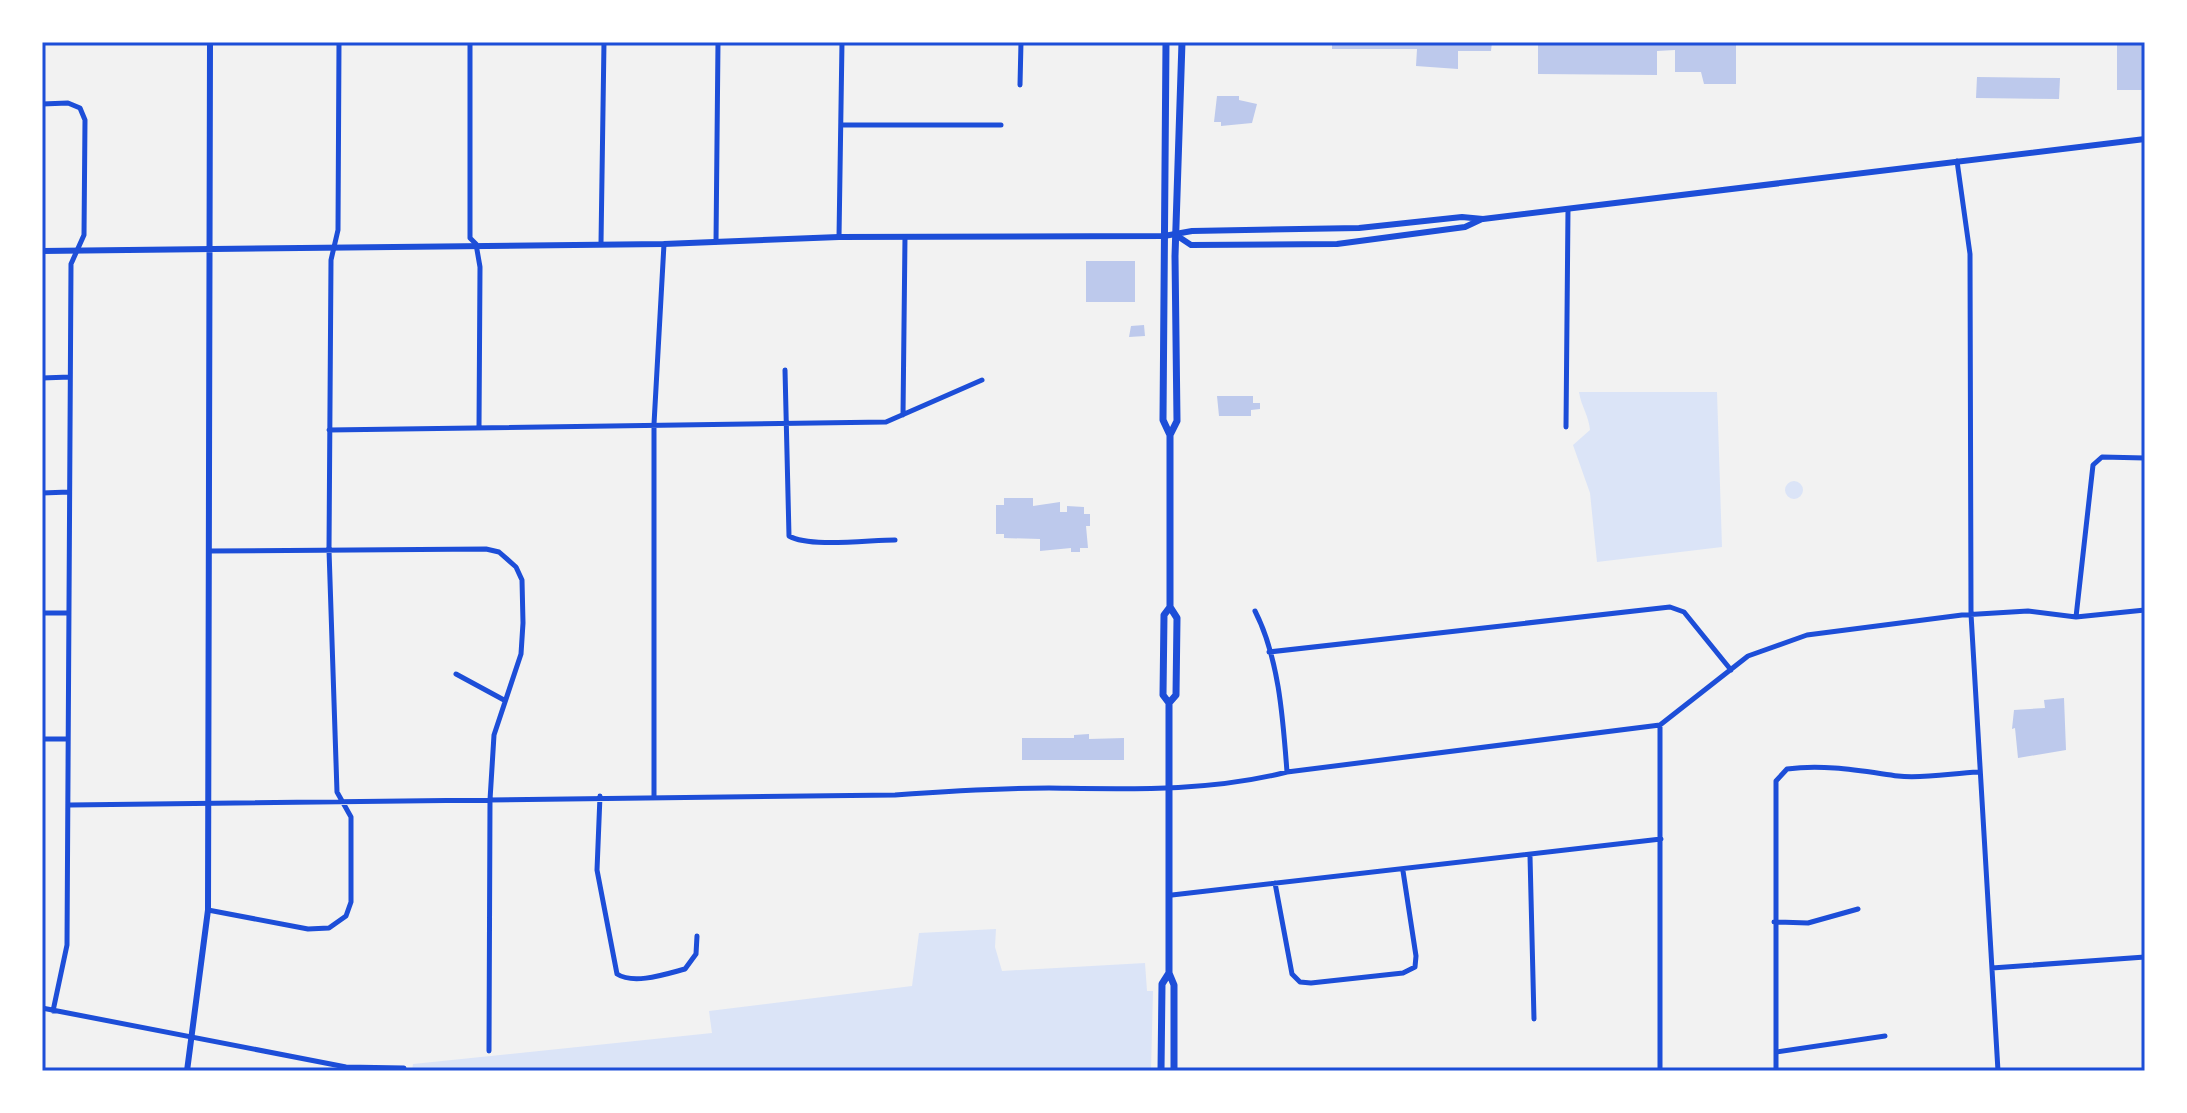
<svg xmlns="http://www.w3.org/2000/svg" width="2187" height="1113" viewBox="0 0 2187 1113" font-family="Cabin,sans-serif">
  <rect width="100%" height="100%" fill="#f2f2f2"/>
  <path fill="#dbe4f7" d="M 1579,392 L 1717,392 L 1722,547 L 1597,562 L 1590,493 L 1573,445 L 1590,430 C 1589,416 1581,406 1579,392 Z
    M1785 490a9 9 0 1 1 18 0a9 9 0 1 1-18 0Z
    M 996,929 L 995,947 L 1002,971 L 1145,963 L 1147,991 L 1153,991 L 1151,1071 L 412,1071 L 413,1064 L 712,1033 L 709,1011 L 912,986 L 919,933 Z"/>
  <path fill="#bdc9ec" d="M 1332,42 L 1492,42 L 1491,51 L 1458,51 L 1458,69 L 1416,66 L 1417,49 L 1332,49 Z
    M 1538,42 L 1736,42 L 1736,84 L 1704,84 L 1701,72 L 1675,72 L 1675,50 L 1657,51 L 1657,75 L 1538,74 Z
    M 2117,42 L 2145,42 L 2145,90 L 2117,90 Z
    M 1977,77 L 2060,78 L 2059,99 L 1976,98 Z
    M 1217,96 L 1239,96 L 1239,100 L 1257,104 L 1252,123 L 1221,126 L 1221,122 L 1214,122 Z
    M 1086,261 L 1135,261 L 1135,302 L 1086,302 Z
    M 1144,325 L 1145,336 L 1129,337 L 1131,326 Z
    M 1217,396 L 1253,396 L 1253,403 L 1260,403 L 1260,409 L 1251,410 L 1251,416 L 1219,416 Z
    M 1004,498 L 1033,498 L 1033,506 L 1060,502 L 1060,512 L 1067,512 L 1067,506 L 1084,507 L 1084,514 L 1090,514 L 1090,526 L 1086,526 L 1088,548 L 1080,548 L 1080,552 L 1071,552 L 1071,548 L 1040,551 L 1040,539 L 1004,538 L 1004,534 L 996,534 L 996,505 L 1004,505 Z
    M 2064,698 L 2066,750 L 2018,758 L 2015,728 L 2012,729 L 2014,710 L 2045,708 L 2044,700 Z
    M 1089,734 L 1089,739 L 1124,738 L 1124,760 L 1022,760 L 1022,738 L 1074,738 L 1074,735 Z"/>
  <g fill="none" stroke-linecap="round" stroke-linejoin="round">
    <path stroke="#1d4ed8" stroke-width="5" d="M 470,42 L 470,238 L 476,244 L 480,267 L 479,427
      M 1020,85 L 1021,42
      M 42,104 L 68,103 L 80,108 L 85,120 L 84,235 L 71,264 L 67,945 L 53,1011
      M 842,125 L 1001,125
      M 1957,161 L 1970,254 L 1971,614 L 1998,1071
      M 839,237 L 842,42
      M 716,242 L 718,42
      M 601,243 L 604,42
      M 785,370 L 789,536 C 810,548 869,540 895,540
      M 42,378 L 70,377
      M 903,415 L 905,237
      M 1566,427 L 1568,209
      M 329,430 L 886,422 L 982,380
      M 42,493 L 69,492
      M 209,551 L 486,549 L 499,552 L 516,567 L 522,580 L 523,623 L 521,654 L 494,735 L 490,800 L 489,1051
      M 1255,611 C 1279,658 1283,719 1287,772
      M 42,613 L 68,613
      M 2076,617 L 2093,465 L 2102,457 L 2145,458
      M 1269,652 L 1670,607 L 1684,612 L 1731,670
      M 456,674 L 504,700
      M 1660,725 L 1660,1071
      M 42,739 L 67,739
      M 600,796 L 597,870 L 617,974 C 634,985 666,974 685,969 L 696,954 L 697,936
      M 654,798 L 654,424 L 664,244
      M 70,805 L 895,795 C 947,791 997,788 1049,788 C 1129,789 1209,792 1287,772 L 1660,725 L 1748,656 L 1807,635 L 1962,615 L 2028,611 L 2076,617 L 2145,610
      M 1530,856 L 1534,1019
      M 1275,883 L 1292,974 L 1300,982 L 1311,983 L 1403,973 L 1415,967 L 1416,956 L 1403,871
      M 1172,895 L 1661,839
      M 208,910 L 308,929 L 329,928 L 346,916 L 351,902 L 351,817 L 337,792 L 329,550 L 331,260 L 338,230 L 339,42
      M 1774,922 L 1808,923 L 1858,909
      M 1992,968 L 2145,957
      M 42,1008 L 346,1067 L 404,1068
      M 1776,1052 L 1885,1036
      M 1776,1071 L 1776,781 L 1787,769 C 1825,764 1861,771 1898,776 C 1923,779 1953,773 1978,772"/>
    <path stroke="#1d4ed8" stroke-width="6" d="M 1176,235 L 1191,245 L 1337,244 L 1465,227 L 1482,219
      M 42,251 L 664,244 L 839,237 L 1164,236 L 1192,231 L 1359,228 L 1462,217 L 1483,219 L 2145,139
      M 187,1071 L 208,910 L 210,42"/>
    <path stroke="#1d4ed8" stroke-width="7" d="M 1166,42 L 1163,420 L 1170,435 L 1170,607 L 1177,618 L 1176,695 L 1169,703
      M 1170,435 L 1177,421 L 1175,256 L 1182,42
      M 1170,607 L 1164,615 L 1163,695 L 1169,703 L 1169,973 L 1174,985 L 1174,1071
      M 1161,1071 L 1162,984 L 1169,973"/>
  </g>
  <rect width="2187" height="1113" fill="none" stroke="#ffffff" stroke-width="88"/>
  <rect x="44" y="44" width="2099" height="1025" fill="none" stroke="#1d4ed8" stroke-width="3"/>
</svg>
